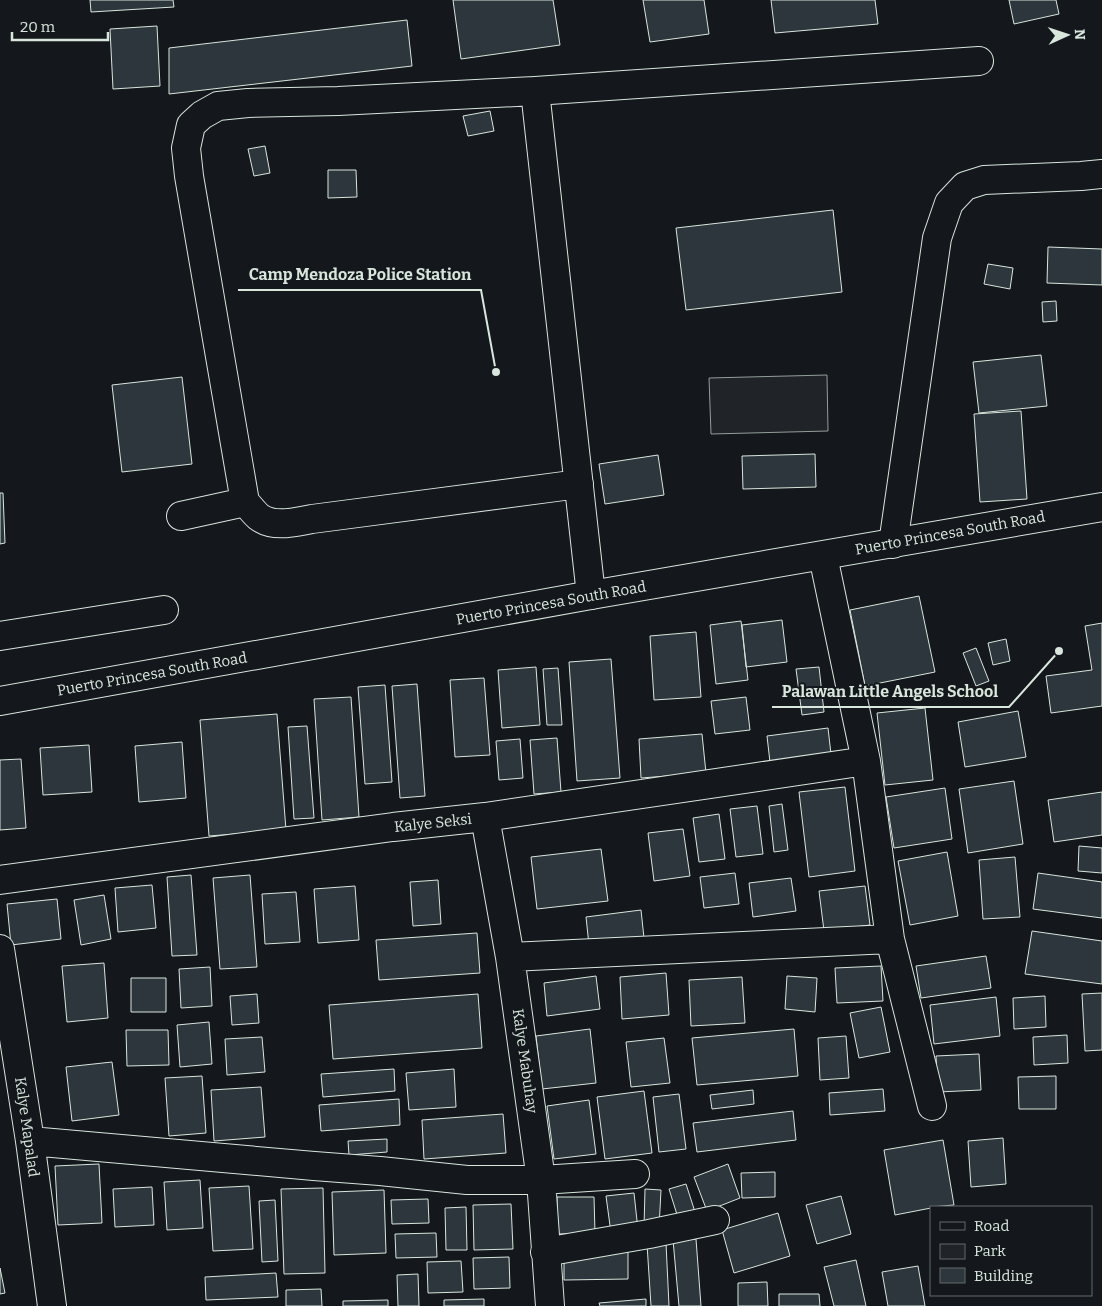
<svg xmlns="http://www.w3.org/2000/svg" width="1102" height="1306" viewBox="0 0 1102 1306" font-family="Bitter,serif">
  <rect width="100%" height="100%" fill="#14181c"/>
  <path fill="#202428" stroke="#939e99" d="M 827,375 L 828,431 L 711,434 L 709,378 Z"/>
  <path fill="#2c363c" stroke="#d8e6dc" d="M 90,0 L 173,0 L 174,7 L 91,12 Z
    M 453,0 L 553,0 L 560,45 L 461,59 Z
    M 643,0 L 704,0 L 709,34 L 650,42 Z
    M 771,0 L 875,0 L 878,24 L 775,33 Z
    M 1009,0 L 1056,0 L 1059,14 L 1014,24 Z
    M 407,20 L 412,66 L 169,94 L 169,48 Z
    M 157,26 L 160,86 L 113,89 L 110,29 Z
    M 490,111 L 494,131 L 468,136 L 463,116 Z
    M 265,146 L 270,173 L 254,176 L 248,149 Z
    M 328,170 L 356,170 L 357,197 L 328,198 Z
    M 833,210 L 842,292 L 686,310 L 676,228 Z
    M 1048,247 L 1102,249 L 1102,285 L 1047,283 Z
    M 988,264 L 1013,268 L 1010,289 L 984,284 Z
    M 1056,301 L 1057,321 L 1043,322 L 1042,302 Z
    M 1041,355 L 1047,406 L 979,413 L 973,362 Z
    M 182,377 L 192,464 L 122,472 L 112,385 Z
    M 1021,411 L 1027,499 L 980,502 L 974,414 Z
    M 815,454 L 816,487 L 743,489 L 742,456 Z
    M 658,455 L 664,495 L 605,504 L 599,464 Z
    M 0,493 L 3,493 L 5,543 L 0,544 Z
    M 919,596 L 935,672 L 865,686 L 850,610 Z
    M 782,620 L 787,662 L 746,667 L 742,625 Z
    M 741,621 L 748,680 L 716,684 L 710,625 Z
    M 1102,623 L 1102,706 L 1051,713 L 1046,676 L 1092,670 L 1085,626 Z
    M 696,632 L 701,697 L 654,700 L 650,636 Z
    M 1006,639 L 1010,661 L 993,665 L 988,643 Z
    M 976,648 L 989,681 L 976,686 L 963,653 Z
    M 611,659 L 620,778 L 577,781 L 569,662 Z
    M 536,667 L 540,725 L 502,728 L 498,670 Z
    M 819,667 L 824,712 L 802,715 L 796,669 Z
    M 558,668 L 562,725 L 547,725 L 543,669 Z
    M 484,678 L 490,755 L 455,757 L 450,680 Z
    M 417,684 L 425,796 L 400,798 L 392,686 Z
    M 385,685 L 392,782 L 365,784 L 358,687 Z
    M 351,697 L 359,817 L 322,820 L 314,699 Z
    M 746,697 L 750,730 L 715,734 L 711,701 Z
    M 925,708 L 933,780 L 885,785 L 877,713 Z
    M 1018,711 L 1026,757 L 965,767 L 958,722 Z
    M 277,714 L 286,830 L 209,836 L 200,720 Z
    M 307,726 L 314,818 L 294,819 L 288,727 Z
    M 828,728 L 832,763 L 771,771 L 767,736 Z
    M 702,734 L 706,773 L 641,778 L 639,739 Z
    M 557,738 L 561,792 L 534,794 L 530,740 Z
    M 520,739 L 523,778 L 499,780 L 496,741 Z
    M 182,742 L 186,798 L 139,802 L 135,746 Z
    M 89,745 L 92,792 L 43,795 L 40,748 Z
    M 21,759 L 26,828 L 0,830 L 0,760 Z
    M 1014,781 L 1023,844 L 968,853 L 959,789 Z
    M 845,787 L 855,871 L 809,877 L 799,792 Z
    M 945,788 L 952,839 L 894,848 L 886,797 Z
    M 1102,792 L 1102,835 L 1054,842 L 1048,800 Z
    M 782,804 L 788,850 L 774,852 L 769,806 Z
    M 757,806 L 763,854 L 736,857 L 730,809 Z
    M 719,814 L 725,859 L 699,862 L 693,818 Z
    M 683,829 L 690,876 L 654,881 L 648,833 Z
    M 1079,846 L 1102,848 L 1102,873 L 1078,871 Z
    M 601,849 L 608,901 L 537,909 L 531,857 Z
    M 947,852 L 958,916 L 910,925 L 898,861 Z
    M 1015,857 L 1020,917 L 983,919 L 979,860 Z
    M 735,873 L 739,904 L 704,908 L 700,877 Z
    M 1038,873 L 1102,882 L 1102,918 L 1033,909 Z
    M 191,875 L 197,955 L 172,956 L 167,877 Z
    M 250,875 L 257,967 L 220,969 L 213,878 Z
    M 791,878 L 796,911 L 753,917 L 749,883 Z
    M 438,880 L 441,924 L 413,926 L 410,882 Z
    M 152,885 L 156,928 L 118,932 L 115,888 Z
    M 355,886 L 359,940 L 318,943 L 314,889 Z
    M 865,886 L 870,925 L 824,931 L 819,891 Z
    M 296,892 L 300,942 L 265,944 L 262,894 Z
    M 104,895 L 111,939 L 81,945 L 74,900 Z
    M 57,899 L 61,939 L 11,945 L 7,904 Z
    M 641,910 L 644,938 L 589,945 L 586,917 Z
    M 1032,931 L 1102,941 L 1102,984 L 1025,974 Z
    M 477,933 L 480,973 L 379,980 L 376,940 Z
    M 986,956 L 991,988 L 921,998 L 916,966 Z
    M 104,963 L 108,1018 L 67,1022 L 62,966 Z
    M 881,966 L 883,1001 L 837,1003 L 835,968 Z
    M 210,967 L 212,1006 L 181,1008 L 179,969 Z
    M 666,973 L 669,1015 L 622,1019 L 620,977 Z
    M 596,976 L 600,1009 L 547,1016 L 544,983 Z
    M 787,976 L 817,978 L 815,1012 L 785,1009 Z
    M 742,977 L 745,1023 L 691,1026 L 689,980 Z
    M 131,978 L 166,978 L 166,1012 L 131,1012 Z
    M 1102,993 L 1102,1050 L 1085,1051 L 1082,994 Z
    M 257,994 L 259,1023 L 232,1025 L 230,996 Z
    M 478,994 L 482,1048 L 333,1059 L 329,1005 Z
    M 1045,996 L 1046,1027 L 1014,1029 L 1013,998 Z
    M 996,997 L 1000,1036 L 934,1044 L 930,1005 Z
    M 881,1007 L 890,1052 L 859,1058 L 850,1013 Z
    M 209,1022 L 212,1064 L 180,1067 L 177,1025 Z
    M 590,1029 L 596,1083 L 542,1089 L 536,1036 Z
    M 794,1029 L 798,1076 L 697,1085 L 692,1038 Z
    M 126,1030 L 168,1030 L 169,1065 L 127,1066 Z
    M 1067,1035 L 1068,1063 L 1034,1065 L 1033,1037 Z
    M 846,1036 L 849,1078 L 820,1080 L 818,1038 Z
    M 262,1037 L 265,1072 L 227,1075 L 225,1039 Z
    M 664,1038 L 670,1083 L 631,1087 L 626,1042 Z
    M 979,1054 L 981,1090 L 938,1092 L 936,1056 Z
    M 112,1062 L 119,1115 L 72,1121 L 66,1067 Z
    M 394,1069 L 395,1091 L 323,1097 L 321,1074 Z
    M 454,1069 L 456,1107 L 409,1110 L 406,1073 Z
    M 202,1076 L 206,1133 L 169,1136 L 165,1078 Z
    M 1056,1076 L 1056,1109 L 1019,1109 L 1018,1077 Z
    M 261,1087 L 265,1137 L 214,1141 L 211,1090 Z
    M 883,1089 L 885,1111 L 830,1115 L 829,1093 Z
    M 753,1090 L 754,1104 L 712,1109 L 710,1095 Z
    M 644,1091 L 652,1153 L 605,1159 L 597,1097 Z
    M 679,1094 L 686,1149 L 659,1152 L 653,1097 Z
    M 399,1099 L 400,1125 L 321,1131 L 319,1105 Z
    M 589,1100 L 596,1154 L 554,1159 L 547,1106 Z
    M 793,1111 L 796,1140 L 697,1152 L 693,1123 Z
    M 503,1114 L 506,1153 L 424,1159 L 422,1120 Z
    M 1003,1138 L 1006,1184 L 971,1187 L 968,1141 Z
    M 387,1139 L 387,1152 L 349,1155 L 348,1141 Z
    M 943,1140 L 954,1205 L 931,1207 L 931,1208 L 895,1215 L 884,1150 Z
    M 99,1164 L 102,1223 L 58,1225 L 55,1166 Z
    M 728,1164 L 740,1198 L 707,1211 L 694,1177 Z
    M 775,1172 L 775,1197 L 742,1198 L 741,1173 Z
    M 200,1180 L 203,1228 L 167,1230 L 164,1182 Z
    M 686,1184 L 696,1215 L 679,1221 L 669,1189 Z
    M 249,1186 L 253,1249 L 213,1251 L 209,1188 Z
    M 152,1187 L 154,1225 L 115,1227 L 113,1189 Z
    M 323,1188 L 325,1273 L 284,1274 L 281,1189 Z
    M 645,1189 L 661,1190 L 659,1228 L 644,1228 Z
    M 384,1190 L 386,1253 L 334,1255 L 332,1192 Z
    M 634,1193 L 638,1230 L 611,1233 L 606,1196 Z
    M 841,1196 L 851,1234 L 817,1244 L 806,1205 Z
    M 557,1197 L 594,1197 L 595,1233 L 557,1234 Z
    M 428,1199 L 429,1223 L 392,1224 L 391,1200 Z
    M 275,1200 L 278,1261 L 262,1262 L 259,1201 Z
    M 511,1204 L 513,1249 L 474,1250 L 473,1205 Z
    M 466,1207 L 467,1250 L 446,1250 L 445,1208 Z
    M 778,1213 L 790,1256 L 734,1273 L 722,1230 Z
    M 436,1233 L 437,1257 L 396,1258 L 395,1234 Z
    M 696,1239 L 701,1306 L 679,1306 L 673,1240 Z
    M 666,1243 L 669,1306 L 651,1306 L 647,1244 Z
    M 628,1248 L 628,1279 L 564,1280 L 564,1249 Z
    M 509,1257 L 510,1288 L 474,1289 L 473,1258 Z
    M 856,1260 L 866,1306 L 834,1306 L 824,1267 Z
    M 461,1261 L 463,1292 L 428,1293 L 427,1262 Z
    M 918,1266 L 925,1306 L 888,1306 L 882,1272 Z
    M 0,1268 L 5,1293 L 0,1294 Z
    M 276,1273 L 278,1297 L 206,1300 L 205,1277 Z
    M 418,1274 L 419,1306 L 398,1306 L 397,1275 Z
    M 767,1282 L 768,1306 L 738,1306 L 738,1283 Z
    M 321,1289 L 322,1306 L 286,1306 L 286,1290 Z
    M 779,1294 L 819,1294 L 820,1306 L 779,1306 Z
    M 484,1299 L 484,1306 L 444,1306 L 444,1300 Z
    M 646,1299 L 646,1306 L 600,1306 L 599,1303 Z
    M 388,1300 L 388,1306 L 343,1306 L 343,1301 Z"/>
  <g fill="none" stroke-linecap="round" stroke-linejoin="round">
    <defs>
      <path id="minor" d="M 535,91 L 591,595
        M 245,502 L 189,176 L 186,148 L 191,125 L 202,115 L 218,106 L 248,103 L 338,101 L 535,91 L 979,61
        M 181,516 L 245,502 C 250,507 254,513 259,517 C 274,528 295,522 312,519 L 579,484
        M 893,544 L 937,238 L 949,203 L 965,186 L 984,180 L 1081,176 L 1102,174
        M 823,556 L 866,761 L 890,939 L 932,1106
        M 0,636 L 164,610
        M 485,817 L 510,957 L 541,1180 L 550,1306
        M 0,880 L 393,827 L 485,817 L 866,761
        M 0,949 L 30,1141 L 52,1306
        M 510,957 L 890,939
        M 30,1141 L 314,1166 L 380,1171 L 467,1180 L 541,1180 L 635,1174
        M 545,1252 L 649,1234 L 715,1220"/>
      <path id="major" d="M 0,701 L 591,595 L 1102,507"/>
    </defs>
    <use href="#minor" stroke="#d8e6dc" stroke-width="30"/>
    <use href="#major" stroke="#d8e6dc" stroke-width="30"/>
    <use href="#minor" stroke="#14181c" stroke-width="28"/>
    <use href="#major" stroke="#14181c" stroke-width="28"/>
  </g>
  <g text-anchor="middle" stroke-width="4" stroke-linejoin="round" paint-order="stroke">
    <g font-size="15" fill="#d8e6dc" stroke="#14181c">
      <text transform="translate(950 533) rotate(-10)" y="5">Puerto Princesa South Road</text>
      <text transform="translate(551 603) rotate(-10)" y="5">Puerto Princesa South Road</text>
      <text transform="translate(152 674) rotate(-10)" y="5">Puerto Princesa South Road</text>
      <text transform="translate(433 823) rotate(-6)" y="5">Kalye Seksi</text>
      <text transform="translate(525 1061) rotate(82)" y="5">Kalye Mabuhay</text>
      <text transform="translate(27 1127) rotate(82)" y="5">Kalye Mapalad</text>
    </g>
  </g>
  <path fill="none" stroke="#d8e6dc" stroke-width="2" d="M496 372L481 290H238M1059 651L1009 707H772"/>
  <g fill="#d8e6dc" stroke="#14181c" stroke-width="2">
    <circle cx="496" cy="372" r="5"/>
    <circle cx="1059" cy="651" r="5"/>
  </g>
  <g font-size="16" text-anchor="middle" font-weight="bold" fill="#d8e6dc" stroke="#14181c" stroke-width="4" stroke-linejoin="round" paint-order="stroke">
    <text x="360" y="280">Camp Mendoza Police Station</text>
    <text x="890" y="697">Palawan Little Angels School</text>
  </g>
  <rect x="930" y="1206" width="162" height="90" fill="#14181c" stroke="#626a69"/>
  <rect x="940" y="1222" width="25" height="8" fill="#14181c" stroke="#626a69"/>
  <text x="974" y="1231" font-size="15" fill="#d8e6dc">Road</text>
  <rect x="940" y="1244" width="25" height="15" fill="#202428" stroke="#626a69"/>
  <text x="974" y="1256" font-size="15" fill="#d8e6dc">Park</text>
  <rect x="940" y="1268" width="25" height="15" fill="#2c363c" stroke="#626a69"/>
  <text x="974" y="1281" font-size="15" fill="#d8e6dc">Building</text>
  <g transform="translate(1067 35) rotate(87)" stroke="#14181c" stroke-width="4" paint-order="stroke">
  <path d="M0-4L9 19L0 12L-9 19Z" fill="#d8e6dc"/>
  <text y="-8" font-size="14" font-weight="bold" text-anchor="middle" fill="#d8e6dc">N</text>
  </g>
  <path d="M12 32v8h96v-8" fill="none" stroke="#d8e6dc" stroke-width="2.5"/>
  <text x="20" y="32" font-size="15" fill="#d8e6dc" stroke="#14181c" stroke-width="4" paint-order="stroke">20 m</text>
</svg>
